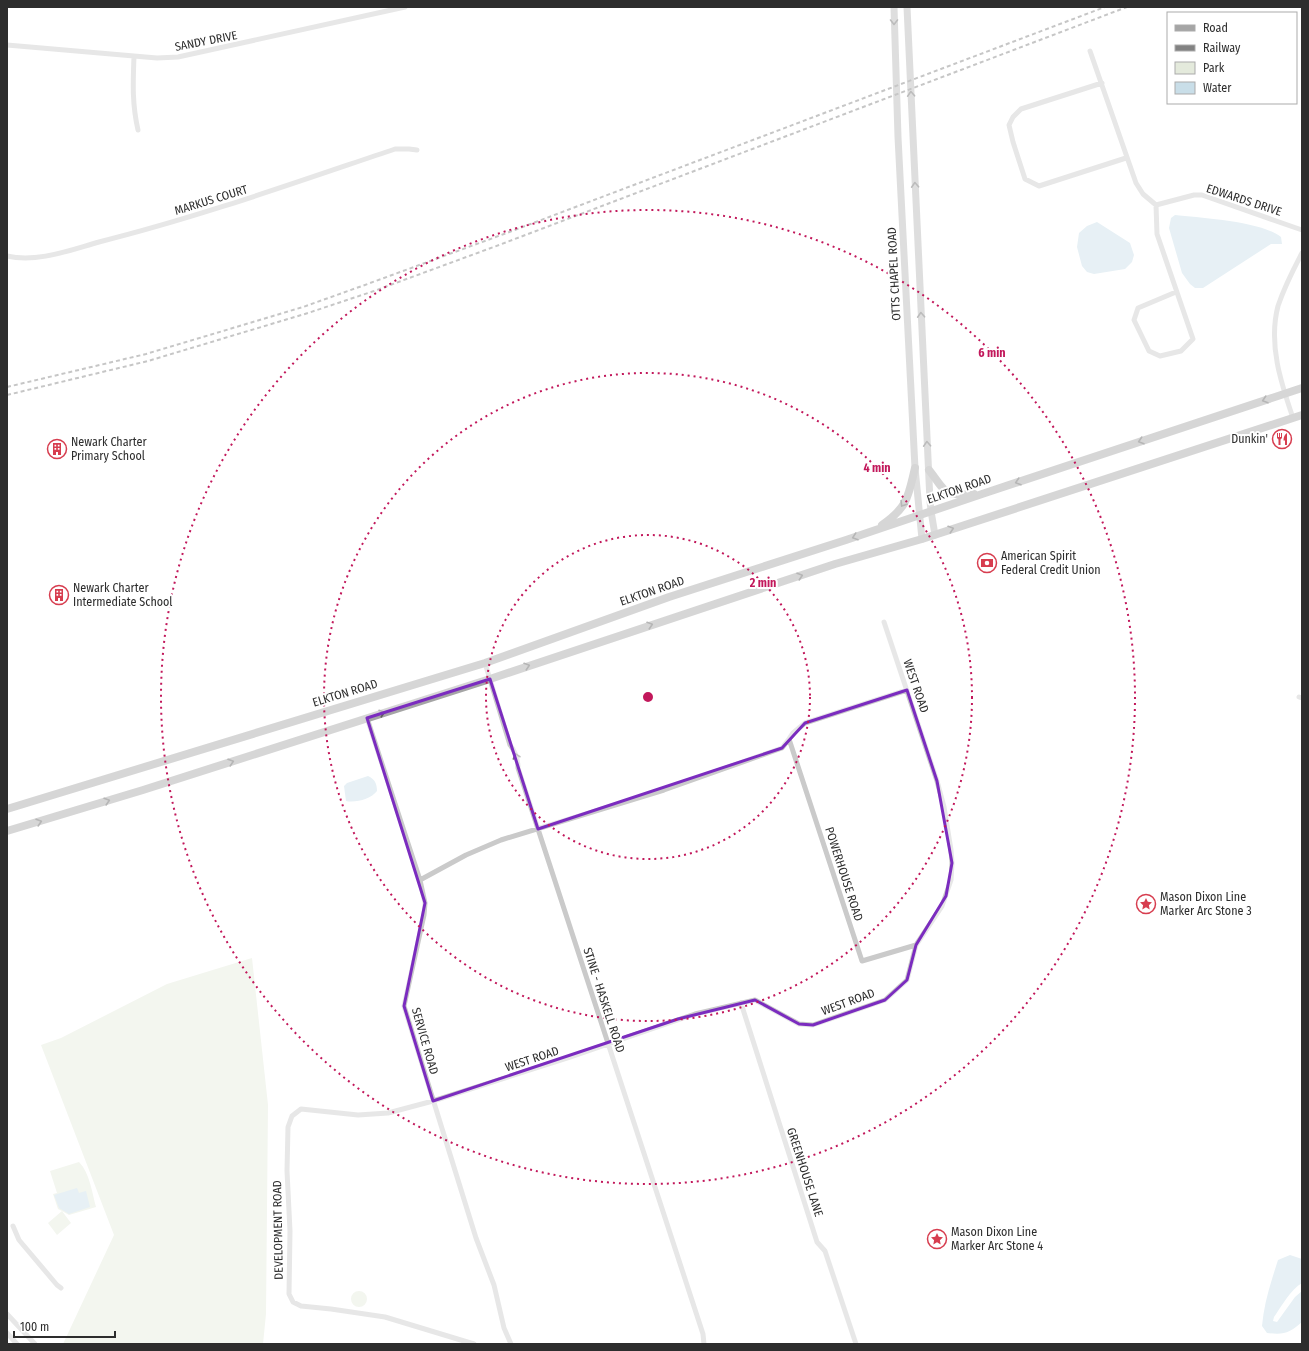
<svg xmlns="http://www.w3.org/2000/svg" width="1309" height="1351" viewBox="0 0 1309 1351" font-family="'Fira Sans Condensed',sans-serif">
  <rect width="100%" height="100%" fill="#fff"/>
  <path fill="#e4eadc" d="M 252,958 L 268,1105 L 266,1314 L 263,1344 L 63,1344 L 114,1235 L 41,1045 L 61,1038 L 167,984 Z
    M 79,1162 C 90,1173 92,1193 96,1207 L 69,1215 L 62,1211 L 71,1223 L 57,1235 L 48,1223 L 62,1211 L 58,1209 L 53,1194 L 57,1193 L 50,1171 Z
    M351 1299a8 8 0 1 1 16 0a8 8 0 1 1-16 0Z"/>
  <path fill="#c9dee8" d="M 1175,215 C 1201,218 1261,221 1281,237 L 1282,244 L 1271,244 L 1203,288 L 1195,288 L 1190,284 L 1182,273 L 1169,228 L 1171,218 Z
    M 1097,222 L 1130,243 L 1134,255 L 1132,262 L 1125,269 L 1094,274 L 1087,272 L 1082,266 L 1077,247 L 1079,233 L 1087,226 Z
    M 368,776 C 375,779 377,784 377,791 C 371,799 356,803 346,801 L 344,786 L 347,783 Z
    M 77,1188 L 79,1193 L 86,1191 L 90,1207 L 69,1214 L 59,1208 L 54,1195 Z
    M 1290,1255 L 1302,1259 L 1302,1283 C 1291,1289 1281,1307 1274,1317 L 1273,1321 L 1277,1322 L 1295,1297 L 1302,1291 L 1302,1322 C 1289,1333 1285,1335 1267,1333 L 1262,1326 C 1264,1303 1271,1282 1278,1260 Z"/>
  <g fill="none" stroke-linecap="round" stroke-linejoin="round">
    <path stroke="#cacaca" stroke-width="5" d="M 7,45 L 157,58 L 178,57 L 405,7
      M 1090,51 L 1136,183 L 1143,194 L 1156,205 L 1157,234 L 1193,339 L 1181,351 L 1160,356 L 1149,351 L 1134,320 L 1138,308 L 1176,292
      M 134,56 C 133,83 132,104 138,130
      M 1102,83 L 1021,109 L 1013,117 L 1009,125 L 1013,142 L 1025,179 L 1039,186 L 1126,158
      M 1156,205 L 1194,195 L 1202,195 L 1302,230
      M 7,256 C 37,263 70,250 99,242 C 199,217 297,182 395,149 L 409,149 L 417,150
      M 1293,418 C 1281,383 1268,344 1278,306 C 1284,288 1293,270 1302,253
      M 485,663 L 510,745 C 515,751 518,760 518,768 L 538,829 L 703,1334 L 704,1344
      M 1299,697 L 1302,698
      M 367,718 L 420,880 L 425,903 L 424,915 L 404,1006 L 476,1238 L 494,1285 L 504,1328 L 511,1344
      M 789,739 L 862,961 L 916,945
      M 420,880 L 466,855 L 501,840 L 664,790 L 782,748 L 789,739 L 793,733 L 805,723 L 907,690
      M 741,1003 L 817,1242 L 825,1251 L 856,1344
      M 13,1226 L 19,1240 L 57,1285 L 61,1288
      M 7,1314 L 35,1344
      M 7,1333 L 17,1344
      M 474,1344 L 385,1317 L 331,1309 L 301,1306 L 293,1302 L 289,1294 L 290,1231 L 287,1171 L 288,1127 L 292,1116 L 301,1109 L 358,1115 L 388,1113 L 433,1101 L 570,1057 L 695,1014 L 755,1000 L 799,1024 L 813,1025 L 885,1000 L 907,980 L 916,945 L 942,906 L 951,880 L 952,863 L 951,850 L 944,807 L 937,781 L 884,622"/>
    <path stroke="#b7b7b7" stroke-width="7" d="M 894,7 L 898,137 L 915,468 L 922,539
      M 907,7 L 930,501 L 931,511 L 935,535"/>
    <path stroke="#a5a5a5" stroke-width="8" d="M 929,470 C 947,493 942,496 974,494
      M 882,525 C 908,507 908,497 915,468
      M 7,809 L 485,663 L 669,597 L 846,540 L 985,493 L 1302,388
      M 7,831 L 143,790 L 490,679 L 835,564 L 922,539 L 1302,415"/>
    <path stroke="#828282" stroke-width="2" stroke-dasharray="4 3" stroke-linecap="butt" d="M 7,387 L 146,354 L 303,307 L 362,286 L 504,234 L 1105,7
      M 7,395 L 148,361 L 308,313 L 374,291 L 499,245 L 1127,7"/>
  </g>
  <defs><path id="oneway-chevron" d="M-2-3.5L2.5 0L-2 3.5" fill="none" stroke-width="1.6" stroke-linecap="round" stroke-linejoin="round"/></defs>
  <g stroke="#6b6b6b">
    <use href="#oneway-chevron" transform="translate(894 22) rotate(90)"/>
    <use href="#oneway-chevron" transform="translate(911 94) rotate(-93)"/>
    <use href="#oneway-chevron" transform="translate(915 185) rotate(-93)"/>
    <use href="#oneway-chevron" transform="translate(921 315) rotate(-93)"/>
    <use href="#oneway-chevron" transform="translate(927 444) rotate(-93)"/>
  </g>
  <g stroke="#5d5d5d">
    <use href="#oneway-chevron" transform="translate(1265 400) rotate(162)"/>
    <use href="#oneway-chevron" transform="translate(1141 441) rotate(162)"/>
    <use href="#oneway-chevron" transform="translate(1018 482) rotate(162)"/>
    <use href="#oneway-chevron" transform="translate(903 504) rotate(122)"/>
    <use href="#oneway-chevron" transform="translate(951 529) rotate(-18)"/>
    <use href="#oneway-chevron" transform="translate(855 537) rotate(161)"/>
    <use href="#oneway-chevron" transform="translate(800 576) rotate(-18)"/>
    <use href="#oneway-chevron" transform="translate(650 625) rotate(-18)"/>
    <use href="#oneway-chevron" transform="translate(527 666) rotate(-18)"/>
    <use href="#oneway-chevron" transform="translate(382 713) rotate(-18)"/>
    <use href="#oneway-chevron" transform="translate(231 762) rotate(-18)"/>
    <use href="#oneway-chevron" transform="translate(107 801) rotate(-17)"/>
    <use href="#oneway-chevron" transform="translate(39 822) rotate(-17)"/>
  </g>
  <use stroke="#747474" href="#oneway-chevron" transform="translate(516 756) rotate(-109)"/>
  <path d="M0 0H1309V1351H0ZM 490,679 L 538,829 L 782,748 L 805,723 L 907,690 L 937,781 L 952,863 L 946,896 L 916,945 L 907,980 L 885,1000 L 813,1025 L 799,1024 L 755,1000 L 678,1019 L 433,1101 L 404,1006 L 425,903 L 367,718 Z" fill="#fff" fill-opacity=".55" fill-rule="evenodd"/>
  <path fill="none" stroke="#7b2cbf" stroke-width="3" stroke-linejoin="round" d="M 490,679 L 538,829 L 782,748 L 805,723 L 907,690 L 937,781 L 952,863 L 946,896 L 916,945 L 907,980 L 885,1000 L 813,1025 L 799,1024 L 755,1000 L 678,1019 L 433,1101 L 404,1006 L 425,903 L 367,718 Z"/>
  <g fill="none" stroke="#c2185b" stroke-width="2" stroke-dasharray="2 4">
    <circle cx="648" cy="697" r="162"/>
    <circle cx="648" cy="697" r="324"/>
    <circle cx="648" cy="697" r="487"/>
  </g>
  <defs>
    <symbol id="restaurant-ring" viewBox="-11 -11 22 22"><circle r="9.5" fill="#fff" stroke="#d73d4f" stroke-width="1.5"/><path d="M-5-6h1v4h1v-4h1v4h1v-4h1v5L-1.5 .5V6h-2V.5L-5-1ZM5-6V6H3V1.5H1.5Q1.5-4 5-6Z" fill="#d73d4f"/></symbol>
    <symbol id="building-ring" viewBox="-11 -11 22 22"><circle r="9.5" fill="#fff" stroke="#d73d4f" stroke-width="1.5"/><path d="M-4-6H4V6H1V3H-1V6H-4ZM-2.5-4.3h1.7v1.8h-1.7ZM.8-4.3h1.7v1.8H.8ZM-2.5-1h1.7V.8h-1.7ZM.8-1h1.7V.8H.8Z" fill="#d73d4f"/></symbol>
    <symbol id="bank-ring" viewBox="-11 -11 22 22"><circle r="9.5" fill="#fff" stroke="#d73d4f" stroke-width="1.5"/><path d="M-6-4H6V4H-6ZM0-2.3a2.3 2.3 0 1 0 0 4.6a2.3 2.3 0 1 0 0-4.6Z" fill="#d73d4f"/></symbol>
    <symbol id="sight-ring" viewBox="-11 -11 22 22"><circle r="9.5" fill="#fff" stroke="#d73d4f" stroke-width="1.5"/><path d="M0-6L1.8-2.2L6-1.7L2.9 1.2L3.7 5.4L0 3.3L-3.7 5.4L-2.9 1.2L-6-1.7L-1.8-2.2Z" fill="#d73d4f"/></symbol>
  </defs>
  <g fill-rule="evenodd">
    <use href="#restaurant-ring" x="1271" y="428" width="22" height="22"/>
    <use href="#building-ring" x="46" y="438" width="22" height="22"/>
    <use href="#bank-ring" x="976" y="552" width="22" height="22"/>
    <use href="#building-ring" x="48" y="584" width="22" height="22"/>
    <use href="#sight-ring" x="1135" y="893" width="22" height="22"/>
    <use href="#sight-ring" x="926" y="1228" width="22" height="22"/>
  </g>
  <g text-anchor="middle" stroke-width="4" stroke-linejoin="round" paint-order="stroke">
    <g font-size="12" fill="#2d2d2d" stroke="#fff">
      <text transform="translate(206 41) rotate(-11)" y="4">SANDY DRIVE</text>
      <text transform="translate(211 200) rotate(-17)" y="4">MARKUS COURT</text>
      <text transform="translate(1244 200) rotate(18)" y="4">EDWARDS DRIVE</text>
      <text transform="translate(894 274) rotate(-93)" y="4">OTTS CHAPEL ROAD</text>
      <text transform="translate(959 489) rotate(-19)" y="4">ELKTON ROAD</text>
      <text transform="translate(652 591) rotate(-19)" y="4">ELKTON ROAD</text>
      <text transform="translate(916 686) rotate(71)" y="4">WEST ROAD</text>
      <text transform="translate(345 693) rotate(-17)" y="4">ELKTON ROAD</text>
      <text transform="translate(844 874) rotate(72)" y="4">POWERHOUSE ROAD</text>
      <text transform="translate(604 1000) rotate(72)" y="4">STINE - HASKELL ROAD</text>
      <text transform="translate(848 1002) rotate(-20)" y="4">WEST ROAD</text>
      <text transform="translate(425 1041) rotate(74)" y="4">SERVICE ROAD</text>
      <text transform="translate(532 1059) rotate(-18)" y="4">WEST ROAD</text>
      <text transform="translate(805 1172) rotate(72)" y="4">GREENHOUSE LANE</text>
      <text transform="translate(278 1230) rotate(-91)" y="4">DEVELOPMENT ROAD</text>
    </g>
    <g font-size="12" fill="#2d2d2d" stroke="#fff" text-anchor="start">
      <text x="1268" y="443" text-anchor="end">Dunkin'</text>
      <text x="71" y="446">Newark Charter<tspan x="71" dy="14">Primary School</tspan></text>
      <text x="1001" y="560">American Spirit<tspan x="1001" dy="14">Federal Credit Union</tspan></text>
      <text x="73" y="592">Newark Charter<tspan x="73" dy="14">Intermediate School</tspan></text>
      <text x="1160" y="901">Mason Dixon Line<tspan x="1160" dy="14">Marker Arc Stone 3</tspan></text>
      <text x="951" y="1236">Mason Dixon Line<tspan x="951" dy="14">Marker Arc Stone 4</tspan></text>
    </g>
  </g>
  <circle cx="648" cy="697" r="6" fill="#c2185b" stroke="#fff" stroke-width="2"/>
  <g font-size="12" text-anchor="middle" font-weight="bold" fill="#c2185b" stroke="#fff" stroke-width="4" stroke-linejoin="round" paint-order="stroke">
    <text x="992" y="357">6 min</text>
    <text x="877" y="472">4 min</text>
    <text x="763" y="587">2 min</text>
  </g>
  <rect width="1309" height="1351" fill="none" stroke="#2d2d2d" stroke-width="16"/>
  <rect x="1167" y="12" width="130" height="92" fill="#ffffff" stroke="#ababab"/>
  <rect x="1175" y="25" width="20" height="6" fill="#a5a5a5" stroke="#ababab"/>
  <text x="1203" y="32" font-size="12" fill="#2d2d2d">Road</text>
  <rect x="1175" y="45" width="20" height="6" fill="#828282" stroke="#ababab"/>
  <text x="1203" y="52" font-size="12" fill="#2d2d2d">Railway</text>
  <rect x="1175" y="62" width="20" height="12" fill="#e4eadc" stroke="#ababab"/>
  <text x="1203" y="72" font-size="12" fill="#2d2d2d">Park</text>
  <rect x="1175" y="82" width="20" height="12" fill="#c9dee8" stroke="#ababab"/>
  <text x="1203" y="92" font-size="12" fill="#2d2d2d">Water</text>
  <path d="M14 1331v6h101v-6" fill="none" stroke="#2d2d2d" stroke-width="2"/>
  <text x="20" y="1331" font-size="12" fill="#2d2d2d" stroke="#ffffff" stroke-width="3" paint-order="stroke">100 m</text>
</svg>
